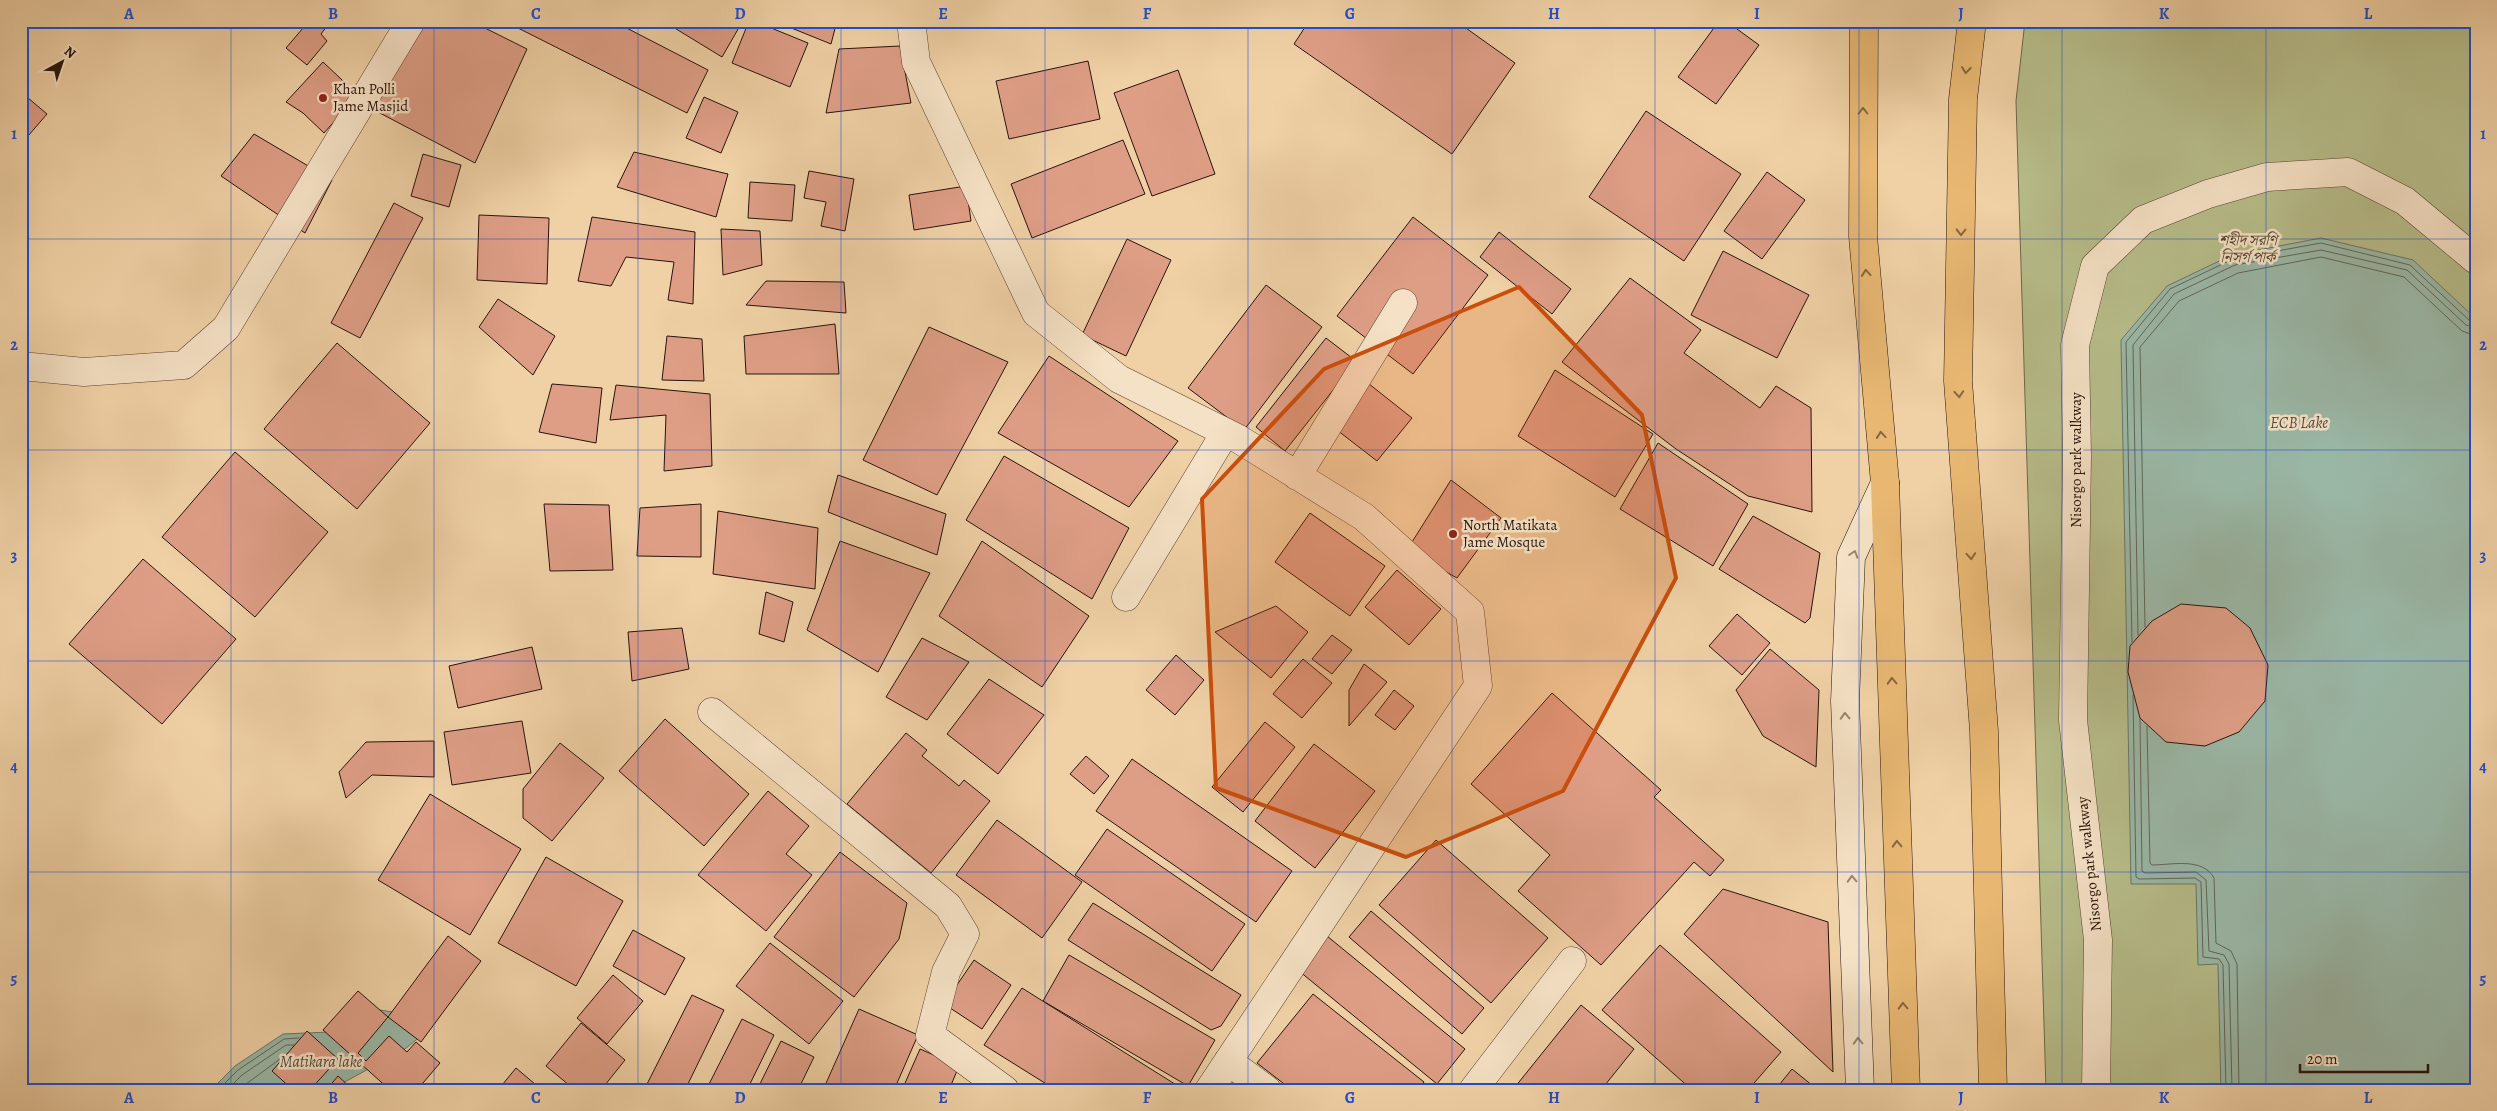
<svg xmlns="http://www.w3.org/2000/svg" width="2497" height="1111" viewBox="0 0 2497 1111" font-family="Alegreya,'Noto Serif Bengali',serif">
  <rect width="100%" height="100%" fill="#f0d1a6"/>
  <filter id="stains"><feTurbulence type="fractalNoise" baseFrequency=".004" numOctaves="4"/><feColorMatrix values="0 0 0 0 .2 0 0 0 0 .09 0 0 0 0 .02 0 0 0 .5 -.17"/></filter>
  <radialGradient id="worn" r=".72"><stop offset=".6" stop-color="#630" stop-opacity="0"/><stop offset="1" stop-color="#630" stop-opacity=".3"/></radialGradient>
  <path fill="#b6bc89" stroke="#6f684a" d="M 2025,21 L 2476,21 L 2476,1090 L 2046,1090 L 2016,101 Z"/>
  <path fill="#9ab7a6" stroke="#6c7568" d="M 2321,238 L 2413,260 L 2476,319 L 2476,1090 L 2221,1090 L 2218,964 L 2198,965 L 2196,884 L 2131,884 L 2121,340 L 2167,286 L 2232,255 Z
    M 380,1010 L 411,1015 L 426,1032 L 405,1049 L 330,1090 L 211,1090 L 235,1066 L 283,1034 L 330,1032 Z"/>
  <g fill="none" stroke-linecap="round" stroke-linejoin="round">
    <path stroke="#616558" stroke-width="1" d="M 2145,627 L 2140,347 L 2179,301 L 2238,273 L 2321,257 L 2404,277 L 2462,331 L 2476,336
      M 2138,635 L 2133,345 L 2174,294 L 2235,265 L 2321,250 L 2407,270 L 2466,325 L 2476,328
      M 2132,642 L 2126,342 L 2170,289 L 2233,259 L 2321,243 L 2410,265 L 2470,321 L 2476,322
      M 2133,695 L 2136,877 L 2139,879 L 2195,878 L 2201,882 L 2203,957 L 2219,959 L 2223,965 L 2226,1090
      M 2140,719 L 2142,871 L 2145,873 L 2196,872 L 2206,880 L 2209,951 L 2224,955 L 2229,964 L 2232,1090
      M 2147,726 L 2150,863 L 2152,865 C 2171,865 2203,857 2214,878 L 2216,943 L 2231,951 L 2237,964 L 2239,1090
      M 218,1090 L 238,1070 L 284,1039 L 299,1038
      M 227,1090 L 242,1075 L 286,1045 L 294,1045
      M 238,1090 L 284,1056"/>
  </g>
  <path fill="#de9e86" stroke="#28130b" d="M 309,21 L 330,22 L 321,34 L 327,41 L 307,65 L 286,48 Z
    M 395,21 L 471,21 L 527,49 L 475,163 L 357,101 Z
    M 504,21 L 613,21 L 708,70 L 687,113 Z
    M 670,21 L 737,21 L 741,24 L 722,57 L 668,24 Z
    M 749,21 L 754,21 L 808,43 L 790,87 L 732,63 Z
    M 774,21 L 837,21 L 831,44 Z
    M 1309,21 L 1456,21 L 1515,63 L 1452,154 L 1294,44 Z
    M 1719,21 L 1726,21 L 1759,45 L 1716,104 L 1678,77 Z
    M 900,46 L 911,103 L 826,113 L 839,49 Z
    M 1088,61 L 1100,119 L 1009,139 L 996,81 Z
    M 323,62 L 358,95 L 324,133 L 303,113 L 286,102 Z
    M 1178,70 L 1215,174 L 1152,196 L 1114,93 Z
    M 21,92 L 47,114 L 28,136 L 21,130 Z
    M 704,97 L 738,112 L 721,153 L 686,138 Z
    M 1646,111 L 1741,174 L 1684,261 L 1589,197 Z
    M 254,134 L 332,180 L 305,233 L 221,176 Z
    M 1123,140 L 1145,194 L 1032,238 L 1011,184 Z
    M 634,152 L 728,174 L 716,217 L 617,187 Z
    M 423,154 L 461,165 L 449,207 L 411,196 Z
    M 809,171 L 854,179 L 845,231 L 821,226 L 826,202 L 804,198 Z
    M 1767,172 L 1805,200 L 1762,259 L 1724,231 Z
    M 750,182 L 795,185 L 792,221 L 748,218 Z
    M 966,186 L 971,221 L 914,230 L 909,195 Z
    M 394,203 L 423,218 L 360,338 L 331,323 Z
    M 479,215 L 549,218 L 547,284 L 477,280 Z
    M 592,217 L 695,232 L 693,304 L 668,300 L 674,262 L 626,257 L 611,286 L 578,281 Z
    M 1413,217 L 1488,275 L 1413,374 L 1337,316 Z
    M 721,229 L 760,231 L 762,265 L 723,275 Z
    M 1499,232 L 1571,289 L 1552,314 L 1480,257 Z
    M 1127,239 L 1171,260 L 1126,356 L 1082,335 Z
    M 1723,251 L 1809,295 L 1777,358 L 1691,315 Z
    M 1630,278 L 1701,330 L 1684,353 L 1760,408 L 1776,386 L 1811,408 L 1812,512 L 1748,496 L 1676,449 L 1562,362 Z
    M 766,281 L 844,282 L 846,313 L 746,305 Z
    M 1266,285 L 1322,327 L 1244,430 L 1188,388 Z
    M 498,299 L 555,336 L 533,375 L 479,327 Z
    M 835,324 L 839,374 L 746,374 L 744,336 Z
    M 929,327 L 1008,362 L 937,495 L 863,460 Z
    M 667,336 L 702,339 L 704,381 L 662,380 Z
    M 1326,338 L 1356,361 L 1285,451 L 1256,427 Z
    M 337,343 L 430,423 L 357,509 L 264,429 Z
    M 1049,356 L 1178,441 L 1129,507 L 998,433 Z
    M 1555,370 L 1653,434 L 1615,497 L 1518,436 Z
    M 1359,376 L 1412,418 L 1377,461 L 1324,420 Z
    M 552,384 L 602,388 L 596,443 L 539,432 Z
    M 616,385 L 710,394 L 712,466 L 664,471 L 666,415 L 610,420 Z
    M 1658,443 L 1748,504 L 1713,566 L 1620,509 Z
    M 235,452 L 328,532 L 255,617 L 162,537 Z
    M 1004,456 L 1129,528 L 1092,599 L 966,520 Z
    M 838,475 L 946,514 L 937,555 L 828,512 Z
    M 1451,480 L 1501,518 L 1457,578 L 1407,550 Z
    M 544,504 L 609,505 L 613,570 L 550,571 Z
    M 701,504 L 701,557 L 637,556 L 640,508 Z
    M 718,511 L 818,528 L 815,589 L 713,574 Z
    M 1310,513 L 1385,566 L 1350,616 L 1275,562 Z
    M 1753,516 L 1820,553 L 1810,618 L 1805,623 L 1719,569 Z
    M 840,541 L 930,573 L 878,672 L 807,630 Z
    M 982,541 L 1089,616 L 1042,687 L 939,616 Z
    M 143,559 L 236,639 L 162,724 L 69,644 Z
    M 1397,570 L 1441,609 L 1409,645 L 1365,607 Z
    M 766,592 L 793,602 L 784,642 L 759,634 Z
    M 2181,604 L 2226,608 L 2250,628 L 2268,665 L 2265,701 L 2239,732 L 2205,746 L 2166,742 L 2140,718 L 2128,672 L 2130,646 L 2152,621 Z
    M 1276,606 L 1308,632 L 1271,678 L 1215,632 Z
    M 1737,614 L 1770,643 L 1742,675 L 1709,646 Z
    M 682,628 L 689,669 L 632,681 L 628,632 Z
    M 1332,635 L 1352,650 L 1332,674 L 1312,659 Z
    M 922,638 L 969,662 L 927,720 L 886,697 Z
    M 532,647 L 542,689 L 458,708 L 449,666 Z
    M 1770,649 L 1819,690 L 1816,767 L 1763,736 L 1736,690 Z
    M 1176,655 L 1204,680 L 1175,715 L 1146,690 Z
    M 1303,659 L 1332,683 L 1302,718 L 1273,694 Z
    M 1364,664 L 1387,682 L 1349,726 L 1349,690 Z
    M 989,679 L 1044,715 L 998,774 L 947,734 Z
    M 1394,690 L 1414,706 L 1395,730 L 1375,715 Z
    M 1552,693 L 1661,790 L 1654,797 L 1724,860 L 1710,876 L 1694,862 L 1601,965 L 1518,891 L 1550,855 L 1471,784 Z
    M 665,719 L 749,794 L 704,846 L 619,771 Z
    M 522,721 L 531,773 L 452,785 L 444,732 Z
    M 1265,722 L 1295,747 L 1243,812 L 1212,787 Z
    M 906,733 L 927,750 L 922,756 L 959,786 L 964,780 L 990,801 L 931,873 L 847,804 Z
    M 434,741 L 434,777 L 372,775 L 346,798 L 339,772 L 366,742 Z
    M 560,743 L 604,778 L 552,841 L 523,818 L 523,789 Z
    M 1314,744 L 1375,791 L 1315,868 L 1255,821 Z
    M 1086,756 L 1109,776 L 1094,794 L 1070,774 Z
    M 1132,759 L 1292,871 L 1256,922 L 1096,811 Z
    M 768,791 L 809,826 L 786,854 L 812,875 L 766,931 L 698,875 Z
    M 430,794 L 521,849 L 470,935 L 378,880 Z
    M 997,820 L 1082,882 L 1042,938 L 956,875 Z
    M 1107,829 L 1245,924 L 1212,971 L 1075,875 Z
    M 1436,840 L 1548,938 L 1491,1003 L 1379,905 Z
    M 840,852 L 907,903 L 899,939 L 854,997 L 774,937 Z
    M 546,857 L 623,901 L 576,986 L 498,943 Z
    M 1723,889 L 1828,922 L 1833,1072 L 1684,934 Z
    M 1093,903 L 1241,995 L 1221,1026 L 1211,1030 L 1068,940 Z
    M 1371,911 L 1484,1008 L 1462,1034 L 1349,937 Z
    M 633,930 L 685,958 L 665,995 L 613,966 Z
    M 448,936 L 481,961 L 421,1042 L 388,1017 Z
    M 1327,936 L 1465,1049 L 1437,1084 L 1299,971 Z
    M 770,943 L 843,1001 L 809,1044 L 736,986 Z
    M 1660,945 L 1781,1052 L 1748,1090 L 1692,1090 L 1602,1010 Z
    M 1069,955 L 1215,1040 L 1188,1086 L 1043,1001 Z
    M 974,960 L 1011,985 L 982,1029 L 944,1004 Z
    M 613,975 L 643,1001 L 607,1044 L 577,1018 Z
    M 1022,988 L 1178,1086 L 1176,1090 L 1056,1090 L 984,1045 Z
    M 358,991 L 388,1017 L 358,1053 L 366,1061 L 389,1036 L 407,1052 L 416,1042 L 440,1063 L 417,1090 L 390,1090 L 323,1030 Z
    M 1313,994 L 1424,1082 L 1418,1090 L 1292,1090 L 1257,1063 Z
    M 692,995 L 724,1010 L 685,1090 L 648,1090 L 645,1088 Z
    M 1581,1005 L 1634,1049 L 1601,1090 L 1518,1090 L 1515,1087 Z
    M 859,1009 L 918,1035 L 894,1090 L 823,1090 Z
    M 742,1019 L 774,1035 L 747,1090 L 706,1090 Z
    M 581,1023 L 625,1060 L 601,1090 L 575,1090 L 546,1066 Z
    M 307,1031 L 338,1059 L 310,1090 L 293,1090 L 272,1071 Z
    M 781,1041 L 814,1057 L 798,1090 L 757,1090 Z
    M 920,1049 L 959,1066 L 949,1090 L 902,1090 Z
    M 516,1068 L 542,1090 L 498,1090 Z
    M 1792,1069 L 1818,1090 L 1775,1090 Z
    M 338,1076 L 353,1090 L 326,1090 Z
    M 366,1083 L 373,1090 L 359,1090 Z"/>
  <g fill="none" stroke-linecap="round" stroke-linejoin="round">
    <defs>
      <path id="street" d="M 911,21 L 916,62 L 1036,313 L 1119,379 L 1237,438 L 1364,517 L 1470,612 L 1478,686 L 1209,1090
        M 21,366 L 84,372 L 184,365 L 226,328 L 411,21
        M 1297,476 L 1403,303
        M 1126,597 L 1225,433
        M 712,712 L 948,906 L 965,934 L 946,972 L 930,1035 L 1005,1090
        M 1228,1061 L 1267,1090
        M 1473,1090 L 1572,961
        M 2096,1090 L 2098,940 L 2073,720 L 2077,456 L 2075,345 L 2095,266 L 2143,220 L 2208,194 L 2267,177 L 2348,172 L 2405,201 L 2476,260"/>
      <path id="secondary" d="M 1860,1090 L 1845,701 L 1851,557 L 1885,483"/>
      <path id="primary" d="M 1864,21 L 1863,236 L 1885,483 L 1906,1090
        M 1972,21 L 1963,99 L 1958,381 L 1984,731 L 1993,1090"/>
    </defs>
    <use href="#street" stroke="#5a4232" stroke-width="29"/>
    <use href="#secondary" stroke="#28130b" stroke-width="29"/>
    <use href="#primary" stroke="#28130b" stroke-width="29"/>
    <use href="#street" stroke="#f5e1c5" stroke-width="28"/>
    <use href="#secondary" stroke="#f5e1c5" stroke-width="28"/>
    <use href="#primary" stroke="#e8b873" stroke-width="28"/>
  </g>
  <defs><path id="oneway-chevron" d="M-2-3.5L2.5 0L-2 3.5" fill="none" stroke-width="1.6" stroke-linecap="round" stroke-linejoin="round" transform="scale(1.25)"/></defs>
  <g stroke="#88663f">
    <use href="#oneway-chevron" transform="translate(1966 70) rotate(97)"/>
    <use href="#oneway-chevron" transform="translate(1863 111) rotate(-90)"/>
    <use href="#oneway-chevron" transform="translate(1961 232) rotate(91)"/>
    <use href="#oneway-chevron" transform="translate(1866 273) rotate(-95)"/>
    <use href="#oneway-chevron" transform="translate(1959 394) rotate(86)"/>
    <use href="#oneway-chevron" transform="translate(1881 435) rotate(-95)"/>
    <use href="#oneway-chevron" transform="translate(1971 556) rotate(86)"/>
    <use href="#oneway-chevron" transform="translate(1892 681) rotate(-92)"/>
    <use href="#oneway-chevron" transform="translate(1897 844) rotate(-92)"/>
    <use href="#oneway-chevron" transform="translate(1903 1006) rotate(-92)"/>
  </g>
  <g stroke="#998471">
    <use href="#oneway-chevron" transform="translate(1854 554) rotate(-72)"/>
    <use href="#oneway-chevron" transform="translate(1845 716) rotate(-92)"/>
    <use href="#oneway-chevron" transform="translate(1852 879) rotate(-92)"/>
    <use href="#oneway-chevron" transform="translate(1858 1041) rotate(-92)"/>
  </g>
  <path fill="#cb4e0c" fill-opacity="0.2" stroke="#cb4e0c" stroke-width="4" stroke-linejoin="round" d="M 1519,287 L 1642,415 L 1676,578 L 1563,791 L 1406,857 L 1216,788 L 1202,499 L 1324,369 Z"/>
  <path fill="none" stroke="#1d4ed8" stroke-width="1" stroke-opacity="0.55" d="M 231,21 L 231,1090M 434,21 L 434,1090M 638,21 L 638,1090M 841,21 L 841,1090M 1045,21 L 1045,1090M 1248,21 L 1248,1090M 1452,21 L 1452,1090M 1655,21 L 1655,1090M 1859,21 L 1859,1090M 2062,21 L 2062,1090M 2266,21 L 2266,1090M 21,239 L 2476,239M 21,450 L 2476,450M 21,661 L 2476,661M 21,872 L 2476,872"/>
  <g fill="#8f2418" stroke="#f5e1c5" stroke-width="2">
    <circle cx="323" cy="98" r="5"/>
    <circle cx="1453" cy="534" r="5"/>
  </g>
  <g text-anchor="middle" stroke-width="5" stroke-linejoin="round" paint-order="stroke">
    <g font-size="15" fill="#28130b" stroke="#f5e1c5" text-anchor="start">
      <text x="333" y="94">Khan Polli<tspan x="333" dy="17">Jame Masjid</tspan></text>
      <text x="1463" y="530">North Matikata<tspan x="1463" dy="17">Jame Mosque</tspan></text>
    </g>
    <g font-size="15" font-style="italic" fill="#534631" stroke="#f5e1c5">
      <text x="2248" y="245">শহীদ সরণি<tspan x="2248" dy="17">নিসর্গ পার্ক</tspan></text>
    </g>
    <g font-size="15" fill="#28130b" stroke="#f5e1c5">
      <text transform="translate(2076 460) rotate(-90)" y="5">Nisorgo park walkway</text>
      <text transform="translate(2089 864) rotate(-96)" y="5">Nisorgo park walkway</text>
    </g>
    <g font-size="16" font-style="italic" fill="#504c41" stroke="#f5e1c5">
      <text x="2299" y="428">ECB Lake</text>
      <text x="321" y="1067">Matikara lake</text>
    </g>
  </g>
  <rect width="2497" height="1111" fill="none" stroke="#f0d1a6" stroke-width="55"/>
  <g transform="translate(62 62) rotate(40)" stroke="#f5e1c5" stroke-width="4" paint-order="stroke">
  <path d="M0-4L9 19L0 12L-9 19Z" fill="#28130b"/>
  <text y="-8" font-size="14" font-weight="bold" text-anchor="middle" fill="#28130b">N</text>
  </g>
  <path d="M2300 1064v8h128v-8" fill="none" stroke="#28130b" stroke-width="2.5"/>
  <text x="2307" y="1064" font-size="15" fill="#28130b" stroke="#f5e1c5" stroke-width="4" paint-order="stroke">20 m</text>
  <rect x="28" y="28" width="2442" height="1056" fill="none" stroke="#1d4ed8" stroke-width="2"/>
  <g font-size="16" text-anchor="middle" font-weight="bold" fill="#1d4ed8">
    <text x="129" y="19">A</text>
    <text x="333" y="19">B</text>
    <text x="536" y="19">C</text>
    <text x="740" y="19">D</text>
    <text x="943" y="19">E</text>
    <text x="1147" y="19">F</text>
    <text x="1350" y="19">G</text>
    <text x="1554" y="19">H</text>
    <text x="1757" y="19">I</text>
    <text x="1961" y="19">J</text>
    <text x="2164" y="19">K</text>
    <text x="2368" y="19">L</text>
    <text x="14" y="139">1</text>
    <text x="2483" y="139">1</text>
    <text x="14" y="350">2</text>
    <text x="2483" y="350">2</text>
    <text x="14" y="561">3</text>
    <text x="2483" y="561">3</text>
    <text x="14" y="772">4</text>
    <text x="2483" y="772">4</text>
    <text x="14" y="984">5</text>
    <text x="2483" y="984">5</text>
    <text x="129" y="1103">A</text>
    <text x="333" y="1103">B</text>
    <text x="536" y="1103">C</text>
    <text x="740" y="1103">D</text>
    <text x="943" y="1103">E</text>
    <text x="1147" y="1103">F</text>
    <text x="1350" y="1103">G</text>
    <text x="1554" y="1103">H</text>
    <text x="1757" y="1103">I</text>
    <text x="1961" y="1103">J</text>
    <text x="2164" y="1103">K</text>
    <text x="2368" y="1103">L</text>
  </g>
  <rect width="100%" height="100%" filter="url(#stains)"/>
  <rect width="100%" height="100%" fill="url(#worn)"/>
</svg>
